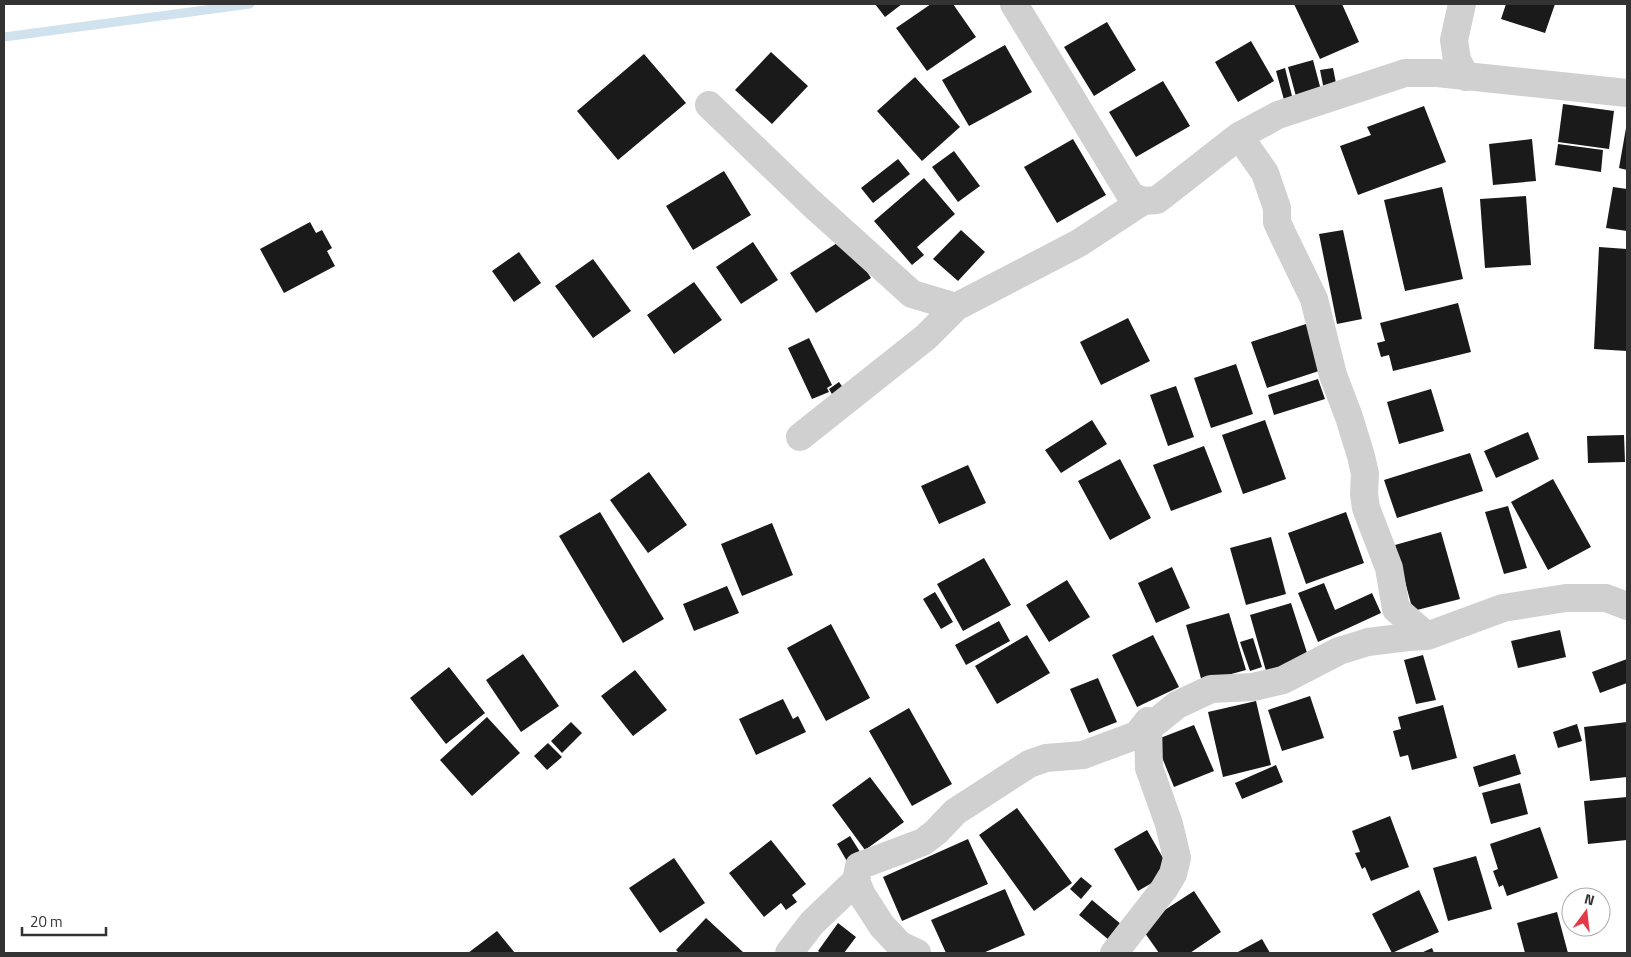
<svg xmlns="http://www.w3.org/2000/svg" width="1631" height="957" viewBox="0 0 1631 957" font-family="'Titillium Web',sans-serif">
  <rect width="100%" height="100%" fill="#fff"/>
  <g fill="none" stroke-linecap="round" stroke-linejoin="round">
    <path stroke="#cfe2ee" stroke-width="9" d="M 4,37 L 250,4"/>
  </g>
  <path fill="#1a1a1a" d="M 875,4 L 902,4 L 885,17 Z
    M 931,4 L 953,4 L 976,37 L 927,71 L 896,28 Z
    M 1294,4 L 1342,4 L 1359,42 L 1320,59 Z
    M 1506,4 L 1555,4 L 1545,33 L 1501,19 Z
    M 1107,22 L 1136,70 L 1094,96 L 1064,47 Z
    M 1251,41 L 1274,81 L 1238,102 L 1215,62 Z
    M 1005,45 L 1032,92 L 969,126 L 942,80 Z
    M 771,52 L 808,86 L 772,124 L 735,90 Z
    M 644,54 L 686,103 L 618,160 L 577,111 Z
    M 1313,60 L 1322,94 L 1297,100 L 1288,67 Z
    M 1285,68 L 1294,104 L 1286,107 L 1276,71 Z
    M 1333,68 L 1337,88 L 1324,90 L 1320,70 Z
    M 915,77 L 960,127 L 922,161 L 877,111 Z
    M 1163,81 L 1190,126 L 1136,157 L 1109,112 Z
    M 1563,104 L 1614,111 L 1609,149 L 1558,142 Z
    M 1424,106 L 1446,162 L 1358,195 L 1340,146 L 1371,135 L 1367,127 Z
    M 1626,128 L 1627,128 L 1627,170 L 1619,168 Z
    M 1073,139 L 1106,195 L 1057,223 L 1024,167 Z
    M 1532,139 L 1536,181 L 1493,185 L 1489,144 Z
    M 1558,144 L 1603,150 L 1601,172 L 1555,165 Z
    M 954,151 L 980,186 L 958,202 L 932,167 Z
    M 898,159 L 910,174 L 873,203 L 861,188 Z
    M 724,171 L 751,215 L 693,250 L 666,206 Z
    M 924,178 L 955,214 L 917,247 L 924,255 L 912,265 L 874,221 Z
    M 1442,187 L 1463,279 L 1405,291 L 1384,200 Z
    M 1613,187 L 1627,189 L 1627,231 L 1606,228 Z
    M 1526,196 L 1531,265 L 1485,268 L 1480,199 Z
    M 310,222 L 316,233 L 322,230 L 332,248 L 327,251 L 335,266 L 284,293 L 260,249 Z
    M 961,230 L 985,252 L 958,281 L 933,259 Z
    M 1343,230 L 1362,319 L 1337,324 L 1319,234 Z
    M 845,238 L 871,278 L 816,313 L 790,273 Z
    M 753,242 L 778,280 L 741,304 L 716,267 Z
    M 1599,247 L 1627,249 L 1627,351 L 1594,349 Z
    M 519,252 L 541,283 L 514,302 L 492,271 Z
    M 593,259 L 631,311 L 593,338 L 555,286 Z
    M 694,282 L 722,320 L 674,354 L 647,315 Z
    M 1458,303 L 1471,352 L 1393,371 L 1389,355 L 1381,357 L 1377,343 L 1385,341 L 1380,323 Z
    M 1128,318 L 1150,361 L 1101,385 L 1080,342 Z
    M 1309,323 L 1325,369 L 1267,388 L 1251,342 Z
    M 809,338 L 832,385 L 827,388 L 829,392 L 812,399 L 788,348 Z
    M 1236,364 L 1253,414 L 1211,428 L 1194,378 Z
    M 1318,379 L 1325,399 L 1274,415 L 1268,395 Z
    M 839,382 L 844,389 L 833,396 L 829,389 Z
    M 1176,386 L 1194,437 L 1168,446 L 1150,395 Z
    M 1431,389 L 1444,431 L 1399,444 L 1387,402 Z
    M 1092,420 L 1107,444 L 1061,473 L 1045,450 Z
    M 1265,420 L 1286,479 L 1243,494 L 1222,435 Z
    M 1528,432 L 1539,459 L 1496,478 L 1484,451 Z
    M 1624,435 L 1625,462 L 1588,463 L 1587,436 Z
    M 1204,446 L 1222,492 L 1171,511 L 1153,465 Z
    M 1470,453 L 1483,491 L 1397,518 L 1384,480 Z
    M 1120,459 L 1151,518 L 1110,540 L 1078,481 Z
    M 968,465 L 986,503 L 939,524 L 921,486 Z
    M 649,472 L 687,525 L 648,553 L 610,500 Z
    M 1553,479 L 1591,547 L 1548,570 L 1511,502 Z
    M 1508,506 L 1527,568 L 1504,574 L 1485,512 Z
    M 600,512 L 664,619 L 623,643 L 559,536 Z
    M 1346,512 L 1364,563 L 1306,584 L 1288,533 Z
    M 772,523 L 793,575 L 742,596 L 721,544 Z
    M 1441,532 L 1460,599 L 1413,611 L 1395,545 Z
    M 1271,537 L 1286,594 L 1246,605 L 1230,548 Z
    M 984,558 L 1011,605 L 963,631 L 937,584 Z
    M 1172,567 L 1190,608 L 1156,623 L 1138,583 Z
    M 1067,580 L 1090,617 L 1049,642 L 1026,605 Z
    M 1324,583 L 1335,610 L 1372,593 L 1381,613 L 1318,642 L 1298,593 Z
    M 727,586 L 739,613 L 694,631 L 683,604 Z
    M 935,592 L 953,622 L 941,629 L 923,599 Z
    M 1291,603 L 1309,659 L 1266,671 L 1250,615 Z
    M 1229,613 L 1246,670 L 1202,682 L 1186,625 Z
    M 999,621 L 1010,641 L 966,665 L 955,645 Z
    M 831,624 L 870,698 L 826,721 L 787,648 Z
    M 1560,630 L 1566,657 L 1518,668 L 1511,641 Z
    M 1027,635 L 1050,673 L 997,704 L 975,666 Z
    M 1153,635 L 1179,687 L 1137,707 L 1112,655 Z
    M 1253,638 L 1262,667 L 1250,671 L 1240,642 Z
    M 523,654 L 559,706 L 521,732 L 486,680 Z
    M 1423,655 L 1436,700 L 1416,704 L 1404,660 Z
    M 1627,659 L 1627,683 L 1600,693 L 1592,672 Z
    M 449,667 L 485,713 L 446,744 L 410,698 Z
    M 635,670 L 667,710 L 633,736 L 601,696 Z
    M 1098,678 L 1117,722 L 1089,733 L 1070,689 Z
    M 1310,696 L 1324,738 L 1282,751 L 1268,710 Z
    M 783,699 L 793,719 L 798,716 L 806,732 L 756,755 L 739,719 Z
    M 1256,701 L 1271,765 L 1223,777 L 1208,712 Z
    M 1443,705 L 1457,758 L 1412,770 L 1408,755 L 1400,757 L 1393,731 L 1401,729 L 1398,717 Z
    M 909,708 L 952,784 L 912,806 L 869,731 Z
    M 487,717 L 520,753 L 472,796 L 440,760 Z
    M 571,722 L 582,733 L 562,753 L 551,741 Z
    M 1627,722 L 1627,777 L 1590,781 L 1584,727 Z
    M 1577,724 L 1582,741 L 1558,748 L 1553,732 Z
    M 1194,725 L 1214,771 L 1174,787 L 1155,740 Z
    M 548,743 L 562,757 L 547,770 L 534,756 Z
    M 1515,754 L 1521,774 L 1479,787 L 1473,767 Z
    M 1276,765 L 1283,782 L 1242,799 L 1235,783 Z
    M 870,777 L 904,822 L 865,850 L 832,805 Z
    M 1520,783 L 1528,814 L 1491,824 L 1482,793 Z
    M 1627,797 L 1627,840 L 1588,844 L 1584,801 Z
    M 1017,808 L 1072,883 L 1034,911 L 979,835 Z
    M 1390,816 L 1409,867 L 1371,881 L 1365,867 L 1362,869 L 1355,853 L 1360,852 L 1352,831 Z
    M 1540,827 L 1558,878 L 1507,896 L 1503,885 L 1499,887 L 1493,871 L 1498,869 L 1490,844 Z
    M 1147,830 L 1171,872 L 1138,891 L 1114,849 Z
    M 850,836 L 862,855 L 848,863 L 837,844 Z
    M 968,839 L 988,884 L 902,921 L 883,877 Z
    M 771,840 L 806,884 L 792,895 L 797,902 L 786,910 L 781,903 L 764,917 L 729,873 Z
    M 1476,856 L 1492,909 L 1448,921 L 1433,868 Z
    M 674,858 L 705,903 L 660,933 L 629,888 Z
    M 1081,877 L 1092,886 L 1081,899 L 1070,889 Z
    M 1005,889 L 1025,935 L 983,953 L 946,953 L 931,920 Z
    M 1419,890 L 1439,932 L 1392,953 L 1372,914 Z
    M 1194,891 L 1221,932 L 1190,953 L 1159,953 L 1140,926 Z
    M 1092,900 L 1122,925 L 1109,940 L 1079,915 Z
    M 1557,912 L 1568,953 L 1525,953 L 1517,923 Z
    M 706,918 L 744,953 L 679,953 L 676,950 Z
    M 838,923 L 856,937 L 844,953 L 821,953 L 818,951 Z
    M 497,931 L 515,953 L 468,953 Z
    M 1262,939 L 1270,953 L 1236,953 Z
    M 1432,948 L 1434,953 L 1421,953 Z"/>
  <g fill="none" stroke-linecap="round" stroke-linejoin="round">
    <path stroke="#d0d0d0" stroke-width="28" d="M 1014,4 L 1131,196 L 1143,201
      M 1462,4 L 1454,40 L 1457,60 L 1466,77
      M 709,105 L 810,202 L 912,294 L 956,307
      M 1239,136 L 1265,173 L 1277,208 L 1277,222 L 1282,233 L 1314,299 L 1333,375 L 1349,417 L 1361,456 L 1365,474 L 1364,494 L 1366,508 L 1389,568 L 1396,609 L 1427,636
      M 800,437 L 926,337 L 956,307 L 1079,243 L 1143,201 L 1157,200 L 1239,136 L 1278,115 L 1405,73 L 1437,73 L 1627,93
      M 1148,721 L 1156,722 L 1177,705 L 1211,689 L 1253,687 L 1283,680 L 1339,651 L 1368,642 L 1408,637 L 1427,636 L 1503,608 L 1566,598 L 1606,598 L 1627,606
      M 789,953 L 812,923 L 856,881
      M 917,953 L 900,945 L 882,926 L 862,895 L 856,881 L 859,866 L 923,842 L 936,832 L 955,812 L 1029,764 L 1046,758 L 1083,755 L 1137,735 L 1148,721
      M 1114,953 L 1164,889 L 1173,874 L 1177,858 L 1169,824 L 1149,768 L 1148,721"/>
  </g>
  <rect width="1631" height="957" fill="none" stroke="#333333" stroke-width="10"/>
  <g transform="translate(1586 912) rotate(15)"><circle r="24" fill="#ffffff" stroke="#adadad"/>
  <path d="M0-4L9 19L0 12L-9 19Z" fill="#e63946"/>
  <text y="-8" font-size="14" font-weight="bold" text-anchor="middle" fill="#333333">N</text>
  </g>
  <path d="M22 927v8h84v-8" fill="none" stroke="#333333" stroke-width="2.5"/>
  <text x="30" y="927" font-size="15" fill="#333333" stroke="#ffffff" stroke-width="4" paint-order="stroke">20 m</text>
</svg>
